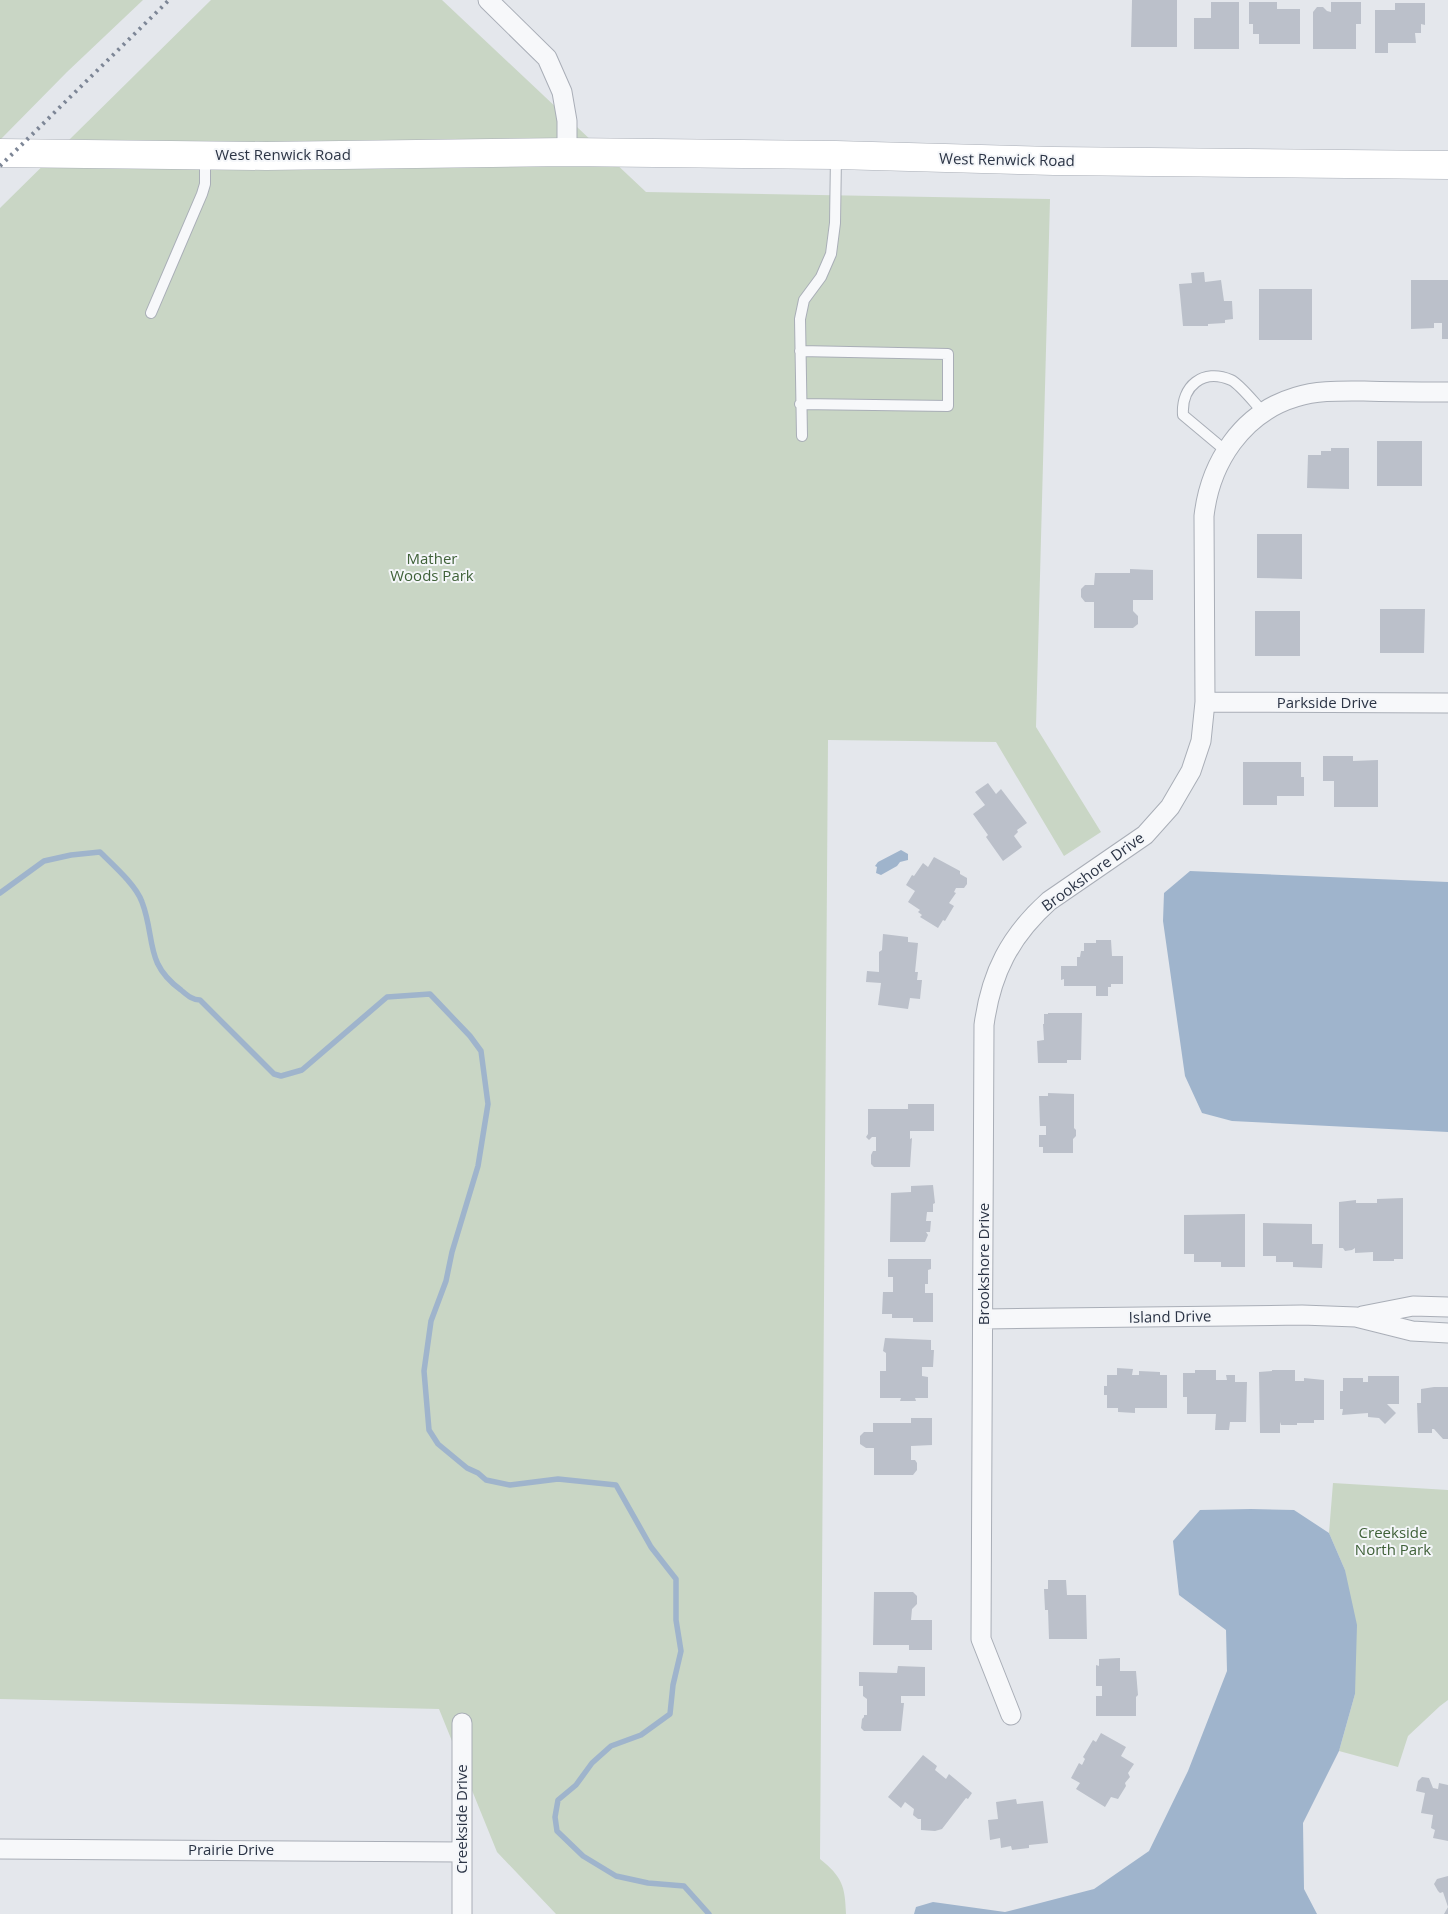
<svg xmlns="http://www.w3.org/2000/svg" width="1448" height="1914" viewBox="0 0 1448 1914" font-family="'Open Sans',sans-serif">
  <rect width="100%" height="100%" fill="#e4e7ec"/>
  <path fill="#c9d6c5" d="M 0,0 L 143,0 L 67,72 L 0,140 Z
    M 211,0 L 442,0 L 646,192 L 1050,199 L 1036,727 L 1101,832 L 1064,856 L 996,742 L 828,740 L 820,1859 C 842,1877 845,1885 846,1914 L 556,1914 L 497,1852 L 439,1709 L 0,1699 L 0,208 Z
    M 1333,1483 L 1448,1490 L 1448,1700 L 1440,1706 L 1408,1736 L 1398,1767 L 1339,1751 L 1355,1694 L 1345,1570 L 1329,1533 Z"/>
  <path fill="#9fb4cc" d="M 901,850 L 908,854 L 908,860 L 900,862 L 897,866 L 881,875 L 876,873 L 877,867 L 875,866 L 878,862 Z
    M 1190,871 L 1448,882 L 1448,1132 L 1232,1121 L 1202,1113 L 1185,1076 L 1163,921 L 1164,893 Z
    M 1251,1509 L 1294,1510 L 1329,1533 L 1345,1570 L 1357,1625 L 1355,1694 L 1339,1751 L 1303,1823 L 1304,1889 L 1317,1914 L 914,1914 L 916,1907 L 933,1902 L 1005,1912 L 1094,1889 L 1149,1851 L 1188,1771 L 1227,1671 L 1226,1630 L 1179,1595 L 1173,1541 L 1200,1510 Z"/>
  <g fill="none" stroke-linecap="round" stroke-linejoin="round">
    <path stroke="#9fb4cc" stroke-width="5.5" d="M 0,893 L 44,861 L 71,855 L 100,852 C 113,865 136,885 142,902 C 156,939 144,963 181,990 C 187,995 192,1000 200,1000 L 274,1074 L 281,1076 L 302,1070 L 387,997 L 430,994 L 470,1036 L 481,1051 L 488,1104 L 478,1166 L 452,1252 L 446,1281 L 431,1321 L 424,1371 L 429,1430 L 438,1444 L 467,1468 L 478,1473 L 486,1480 L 510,1485 L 558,1479 L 616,1485 L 651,1547 L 676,1579 L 676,1620 L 681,1651 L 673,1685 L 670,1714 L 641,1735 L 611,1746 L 592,1763 L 576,1785 L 558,1800 L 555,1817 L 557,1831 L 583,1856 L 616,1876 L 648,1883 L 684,1886 L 709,1914"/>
  </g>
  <path fill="#bbc0ca" d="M 1132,0 L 1177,0 L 1177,47 L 1131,47 Z
    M 1211,2 L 1239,2 L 1239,49 L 1194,49 L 1194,18 L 1211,18 Z
    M 1249,2 L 1277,2 L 1277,9 L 1300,9 L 1300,44 L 1259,44 L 1259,34 L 1253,34 L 1253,24 L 1249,24 Z
    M 1331,2 L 1361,2 L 1361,24 L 1356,24 L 1356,49 L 1313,49 L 1313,12 L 1317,7 L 1323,7 L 1327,11 L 1331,12 Z
    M 1395,3 L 1425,3 L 1425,25 L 1421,24 L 1421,33 L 1415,33 L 1416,43 L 1388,43 L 1388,53 L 1375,53 L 1375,10 L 1395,10 Z
    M 1204,272 L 1205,282 L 1221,280 L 1224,301 L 1232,301 L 1233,319 L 1225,320 L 1225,323 L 1208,324 L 1208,326 L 1183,326 L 1179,284 L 1192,283 L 1191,273 Z
    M 1411,280 L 1448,280 L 1448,339 L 1442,339 L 1442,323 L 1434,323 L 1434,328 L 1411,329 Z
    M 1259,289 L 1312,289 L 1312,340 L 1259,340 Z
    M 1377,441 L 1422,441 L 1422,486 L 1377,486 Z
    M 1331,448 L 1349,448 L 1349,489 L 1307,488 L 1308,455 L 1321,455 L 1321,451 L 1331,451 Z
    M 1257,534 L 1302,534 L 1302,579 L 1257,578 Z
    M 1130,569 L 1153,570 L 1153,600 L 1133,600 L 1133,611 L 1138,616 L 1138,624 L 1133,628 L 1094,628 L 1094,602 L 1085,602 L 1081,597 L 1081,589 L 1085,585 L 1094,585 L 1095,573 L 1130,573 Z
    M 1380,609 L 1425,609 L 1424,653 L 1380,653 Z
    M 1255,611 L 1300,611 L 1300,656 L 1255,656 Z
    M 1323,756 L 1353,756 L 1353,761 L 1378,760 L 1378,807 L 1334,807 L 1334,781 L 1323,781 Z
    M 1243,762 L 1301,762 L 1301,777 L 1304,777 L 1304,796 L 1277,796 L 1277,805 L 1243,805 Z
    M 988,783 L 996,794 L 1001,789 L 1027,823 L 1017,830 L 1018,832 L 1014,836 L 1022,847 L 1003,861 L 986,837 L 988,835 L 973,814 L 985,805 L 975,792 Z
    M 934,857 L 960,871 L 960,874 L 967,878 L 967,884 L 964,888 L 956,888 L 954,892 L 956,893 L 949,903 L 954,906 L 945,921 L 943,920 L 938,928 L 920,917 L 922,915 L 918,912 L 920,910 L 908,902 L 915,891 L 906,885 L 912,875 L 914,876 L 923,863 L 928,867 Z
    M 883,934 L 908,937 L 908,942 L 918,943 L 915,972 L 918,972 L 917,980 L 922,980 L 920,999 L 910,998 L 908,1009 L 878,1005 L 881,983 L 866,982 L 867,971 L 879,972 L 879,952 L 882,950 Z
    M 1096,940 L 1111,940 L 1112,956 L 1123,956 L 1123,984 L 1111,984 L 1111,987 L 1108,987 L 1108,996 L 1096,996 L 1096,986 L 1064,986 L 1064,979 L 1061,980 L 1061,966 L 1077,966 L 1077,957 L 1080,957 L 1081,951 L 1084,951 L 1084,943 L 1096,943 Z
    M 1048,1013 L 1082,1013 L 1081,1060 L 1067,1060 L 1067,1063 L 1038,1063 L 1037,1041 L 1044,1040 L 1043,1024 L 1044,1024 L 1044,1014 L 1048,1014 Z
    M 1048,1093 L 1074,1094 L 1074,1128 L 1076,1130 L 1076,1136 L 1073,1139 L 1073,1153 L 1043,1153 L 1043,1147 L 1039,1147 L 1039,1135 L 1046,1135 L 1046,1126 L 1040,1126 L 1039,1096 L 1048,1096 Z
    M 908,1104 L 934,1104 L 934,1131 L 910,1131 L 910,1139 L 912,1138 L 910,1167 L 874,1167 L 871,1164 L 871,1155 L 873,1151 L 876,1151 L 876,1137 L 872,1137 L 869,1140 L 866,1137 L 868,1134 L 868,1109 L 908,1109 Z
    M 933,1185 L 935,1203 L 933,1204 L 933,1212 L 927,1212 L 926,1221 L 931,1221 L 930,1232 L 926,1232 L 928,1235 L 925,1242 L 890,1242 L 891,1193 L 911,1192 L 911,1186 Z
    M 1403,1198 L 1403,1259 L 1394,1259 L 1394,1261 L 1373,1261 L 1373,1252 L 1355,1253 L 1355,1248 L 1352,1250 L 1345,1251 L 1343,1248 L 1339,1248 L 1339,1202 L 1356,1200 L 1356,1203 L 1377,1203 L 1377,1199 Z
    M 1245,1214 L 1245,1267 L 1221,1267 L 1221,1262 L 1194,1262 L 1194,1254 L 1184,1254 L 1184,1215 Z
    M 1263,1223 L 1312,1224 L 1312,1244 L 1323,1244 L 1322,1268 L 1293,1267 L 1293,1262 L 1276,1262 L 1276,1256 L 1263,1256 Z
    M 888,1259 L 931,1259 L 931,1269 L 928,1270 L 928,1284 L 925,1284 L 925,1293 L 933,1293 L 933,1322 L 913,1322 L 913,1318 L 892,1318 L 892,1314 L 882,1314 L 883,1292 L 893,1292 L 893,1277 L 888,1277 Z
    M 885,1338 L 931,1340 L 931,1350 L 934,1350 L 933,1367 L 922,1367 L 922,1376 L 928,1377 L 928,1398 L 915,1398 L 916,1401 L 900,1401 L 901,1398 L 880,1398 L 880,1371 L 886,1371 L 886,1353 L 883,1351 Z
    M 1117,1368 L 1133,1369 L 1132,1375 L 1139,1375 L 1139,1371 L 1160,1372 L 1160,1375 L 1167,1375 L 1167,1408 L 1135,1408 L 1135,1413 L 1118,1412 L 1118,1408 L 1107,1408 L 1107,1395 L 1104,1395 L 1104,1386 L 1107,1386 L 1107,1375 L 1117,1375 Z
    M 1195,1370 L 1216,1370 L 1216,1380 L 1227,1380 L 1226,1375 L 1235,1375 L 1235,1382 L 1247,1382 L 1246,1422 L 1230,1422 L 1229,1430 L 1215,1430 L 1216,1414 L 1187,1414 L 1187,1397 L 1183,1397 L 1183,1373 L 1195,1373 Z
    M 1272,1370 L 1295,1370 L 1295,1381 L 1304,1381 L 1304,1378 L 1324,1380 L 1324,1420 L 1314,1420 L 1314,1423 L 1297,1423 L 1297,1425 L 1281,1425 L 1280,1422 L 1280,1433 L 1260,1433 L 1259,1372 L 1272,1371 Z
    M 1368,1376 L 1399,1376 L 1399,1404 L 1387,1404 L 1396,1413 L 1385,1424 L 1379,1418 L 1368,1417 L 1368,1413 L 1342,1415 L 1343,1409 L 1340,1409 L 1340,1391 L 1343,1391 L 1343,1378 L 1363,1378 L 1363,1382 L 1368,1382 Z
    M 1434,1387 L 1448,1387 L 1448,1439 L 1443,1439 L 1434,1429 L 1432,1429 L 1432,1433 L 1418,1433 L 1417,1403 L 1421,1403 L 1421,1389 Z
    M 911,1418 L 932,1418 L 932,1445 L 911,1446 L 911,1460 L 915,1460 L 917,1463 L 917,1470 L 913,1475 L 874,1475 L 874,1448 L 866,1448 L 860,1444 L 860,1436 L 864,1432 L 873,1432 L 873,1423 L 911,1423 Z
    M 1048,1580 L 1066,1580 L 1067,1595 L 1086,1595 L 1087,1639 L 1049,1639 L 1048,1610 L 1045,1610 L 1044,1589 L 1048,1589 Z
    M 874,1592 L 913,1592 L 917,1596 L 917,1604 L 912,1609 L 911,1620 L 932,1620 L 932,1650 L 909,1650 L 909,1645 L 873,1645 Z
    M 1120,1658 L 1120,1671 L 1136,1671 L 1138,1695 L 1136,1697 L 1136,1716 L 1096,1716 L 1096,1696 L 1102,1696 L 1102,1686 L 1096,1686 L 1096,1665 L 1099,1666 L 1099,1659 Z
    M 898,1666 L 925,1667 L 925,1696 L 901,1696 L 901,1703 L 904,1703 L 901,1731 L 864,1731 L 861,1728 L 862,1719 L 864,1717 L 864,1715 L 867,1715 L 867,1699 L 863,1696 L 863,1686 L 859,1686 L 859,1672 L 897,1673 Z
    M 1101,1733 L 1126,1747 L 1121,1756 L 1134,1764 L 1128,1773 L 1130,1777 L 1125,1783 L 1126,1786 L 1118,1799 L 1111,1797 L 1105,1807 L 1076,1789 L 1080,1783 L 1071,1778 L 1079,1763 L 1082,1765 L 1085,1759 L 1083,1757 L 1093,1740 L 1096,1742 Z
    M 923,1755 L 937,1766 L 935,1770 L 946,1779 L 949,1774 L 972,1793 L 968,1799 L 966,1798 L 942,1829 L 935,1831 L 921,1830 L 921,1819 L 918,1819 L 913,1815 L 914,1809 L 905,1802 L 901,1808 L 888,1797 Z
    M 1422,1777 L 1429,1778 L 1433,1788 L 1438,1789 L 1439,1783 L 1448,1785 L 1448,1841 L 1433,1838 L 1435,1830 L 1431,1828 L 1433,1815 L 1421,1813 L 1425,1793 L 1416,1791 L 1418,1781 Z
    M 1016,1799 L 1017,1804 L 1043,1801 L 1048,1843 L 1029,1845 L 1029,1848 L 1012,1850 L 1011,1846 L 1001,1848 L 1000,1838 L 990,1840 L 988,1820 L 998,1819 L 996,1802 Z
    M 1448,1876 L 1448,1914 L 1444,1914 L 1448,1907 L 1443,1892 L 1440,1893 L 1438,1891 L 1434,1884 L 1437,1879 Z"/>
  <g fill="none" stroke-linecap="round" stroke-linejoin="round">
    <defs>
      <path id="lane" d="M 151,313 L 202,194 L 205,184 L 205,157
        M 800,351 L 948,354 L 948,406 L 800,404
        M 802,436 L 800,319 L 804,300 L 821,277 L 831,254 L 835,223 L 836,156
        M 1226,451 L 1183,415 C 1181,386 1203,368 1231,380 C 1240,384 1256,405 1264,413"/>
      <path id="street" d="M 488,0 L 547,58 L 562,92 L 567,121 L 567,152
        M 1205,702 L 1448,703
        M 1362,1316 L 1413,1306 L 1448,1307
        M 984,1319 L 1302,1315 L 1356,1317 L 1412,1331 L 1448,1333
        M 1011,1715 L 981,1639 L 984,1025 C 991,973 1010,936 1049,901 L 1145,835 L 1170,807 L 1191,771 L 1201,741 L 1205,702 L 1204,516 C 1210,463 1242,413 1296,397 C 1318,390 1342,391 1364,391 C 1392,392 1420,392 1448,392
        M 0,1849 L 462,1852
        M 462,1914 L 462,1723"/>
      <path id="secondary" d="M 0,153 L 266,156 L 567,152 L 836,155 L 1054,161 L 1448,165"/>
    </defs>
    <use href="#lane" stroke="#a9aeb7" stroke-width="12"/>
    <use href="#street" stroke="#a9aeb7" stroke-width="21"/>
    <use href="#secondary" stroke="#a9aeb7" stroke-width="29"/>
    <use href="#lane" stroke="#f7f8fa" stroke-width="10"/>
    <use href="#street" stroke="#f7f8fa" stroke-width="19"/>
    <use href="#secondary" stroke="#fff" stroke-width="28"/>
    <path stroke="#7d8696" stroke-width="4" stroke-dasharray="2.5 5" stroke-linecap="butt" d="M 0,166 L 169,0"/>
  </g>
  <g text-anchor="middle" stroke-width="4" stroke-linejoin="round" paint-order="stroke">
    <g font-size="15" fill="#2b3445" stroke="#f4f6f9">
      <text x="283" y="160">West Renwick Road</text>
      <text transform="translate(1007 160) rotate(1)" y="5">West Renwick Road</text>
      <text x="1327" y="708">Parkside Drive</text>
      <text transform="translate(1093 872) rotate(-36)" y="5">Brookshore Drive</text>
      <text transform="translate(984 1264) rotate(-90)" y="5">Brookshore Drive</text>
      <text transform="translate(1170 1317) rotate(-1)" y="5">Island Drive</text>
      <text transform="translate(462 1819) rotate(-90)" y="5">Creekside Drive</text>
      <text x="231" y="1855">Prairie Drive</text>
    </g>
    <g font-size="15" fill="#3f6138" stroke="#f4f6f9">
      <text x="432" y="564">Mather<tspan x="432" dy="17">Woods Park</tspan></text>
      <text x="1393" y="1538">Creekside<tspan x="1393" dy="17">North Park</tspan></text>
    </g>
  </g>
</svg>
